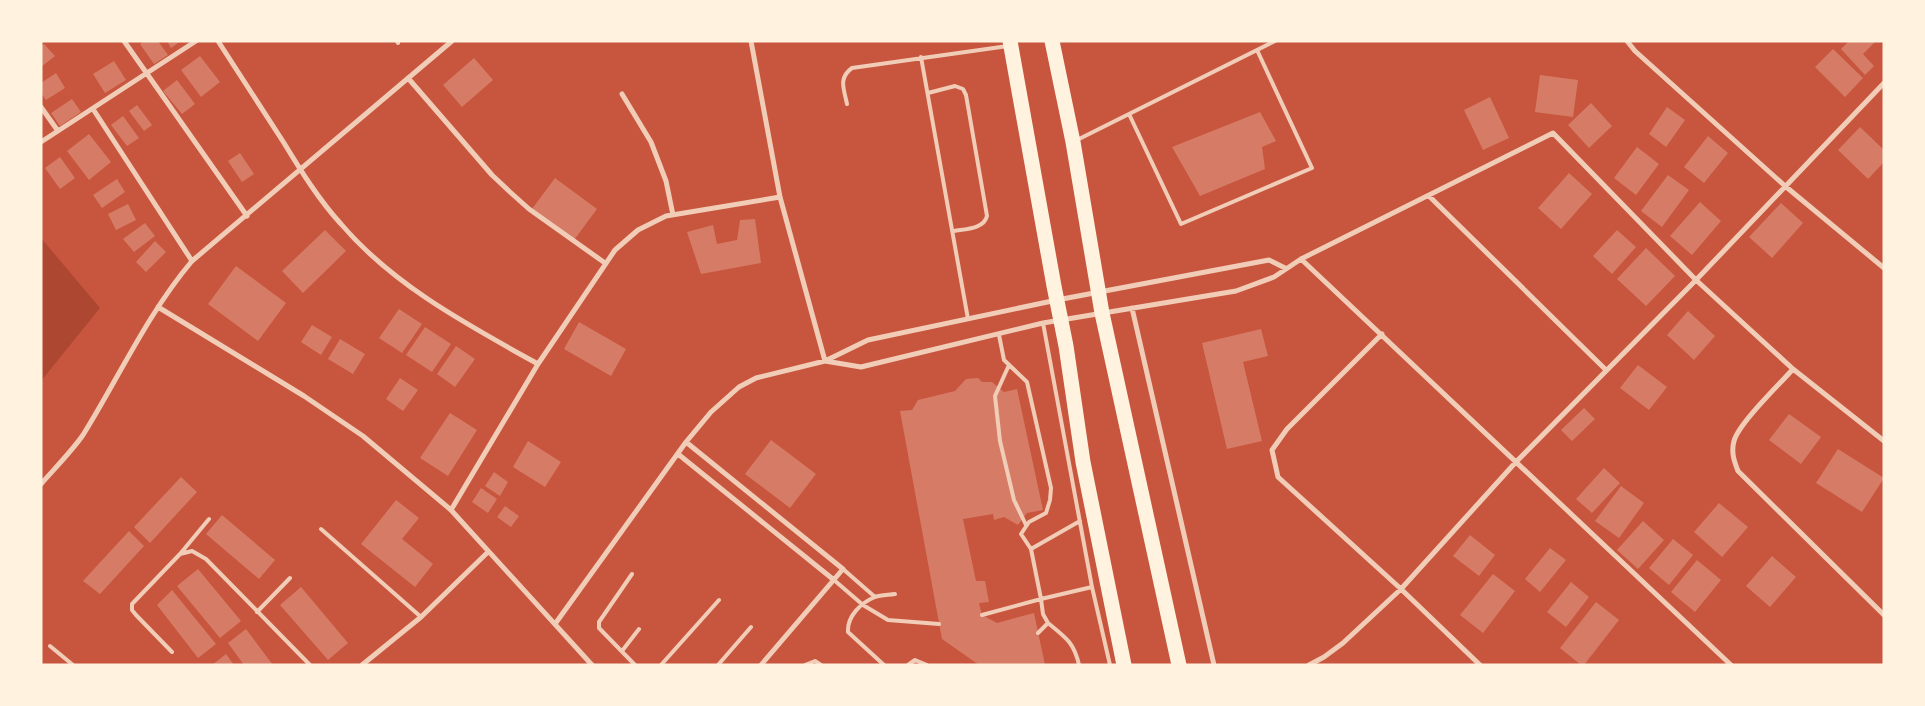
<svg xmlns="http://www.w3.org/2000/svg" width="1925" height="706" viewBox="0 0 1925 706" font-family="'DM Sans',sans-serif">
  <rect width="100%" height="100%" fill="#c8553d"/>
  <path fill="#ae4732" d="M 41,238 L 100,308 L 41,381 Z"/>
  <path fill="#d67c66" d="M 144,41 L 158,41 L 168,55 L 154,64 L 140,44 Z
    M 167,41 L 181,41 L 171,48 Z
    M 1849,41 L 1876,41 L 1863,54 L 1874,66 L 1865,75 L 1841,49 Z
    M 44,44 L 55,56 L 41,67 L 41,46 Z
    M 1833,49 L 1863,78 L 1845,97 L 1815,67 Z
    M 200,56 L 220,82 L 201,97 L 181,70 Z
    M 474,58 L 493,80 L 462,107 L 443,85 Z
    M 114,61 L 126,80 L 105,93 L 93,74 Z
    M 56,73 L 65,88 L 46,100 L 41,93 L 41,83 Z
    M 1540,75 L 1578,80 L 1573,117 L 1535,112 Z
    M 177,80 L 195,104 L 182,114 L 163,91 Z
    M 1490,97 L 1509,138 L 1483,150 L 1464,110 Z
    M 72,99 L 81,112 L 60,126 L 51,113 Z
    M 1591,103 L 1612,126 L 1589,148 L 1568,125 Z
    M 137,105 L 152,125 L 144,131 L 129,111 Z
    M 1667,107 L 1685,120 L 1666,147 L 1649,134 Z
    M 1260,112 L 1276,141 L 1262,147 L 1265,169 L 1200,196 L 1172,147 Z
    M 123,116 L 139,138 L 127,146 L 111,125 Z
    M 1860,127 L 1884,150 L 1884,162 L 1868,179 L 1838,150 Z
    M 89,134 L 111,162 L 89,180 L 67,151 Z
    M 1708,136 L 1728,153 L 1704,183 L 1684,167 Z
    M 1637,147 L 1659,164 L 1636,195 L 1614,178 Z
    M 240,153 L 254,174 L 242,182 L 228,161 Z
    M 60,157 L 75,178 L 60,189 L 45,168 Z
    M 1569,173 L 1592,194 L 1561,229 L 1538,208 Z
    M 1668,175 L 1689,190 L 1662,227 L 1641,211 Z
    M 555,178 L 597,209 L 574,240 L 532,209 Z
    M 117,179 L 125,192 L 102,208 L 93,195 Z
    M 1700,202 L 1721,221 L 1692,255 L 1670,236 Z
    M 1781,203 L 1803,223 L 1772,258 L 1749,237 Z
    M 128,204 L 136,220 L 116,230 L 108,214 Z
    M 755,219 L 761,263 L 701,274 L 687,232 L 713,225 L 717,244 L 737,240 L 740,220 Z
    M 145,223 L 155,236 L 134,252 L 123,239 Z
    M 325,230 L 346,251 L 303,293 L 282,271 Z
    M 1617,230 L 1636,247 L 1612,274 L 1593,256 Z
    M 155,241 L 166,252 L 146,272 L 136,262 Z
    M 1646,248 L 1675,276 L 1646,306 L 1617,279 Z
    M 236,266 L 286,303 L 258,341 L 208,304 Z
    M 399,309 L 422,324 L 402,353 L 379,338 Z
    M 1688,311 L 1715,336 L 1694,360 L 1667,335 Z
    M 579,322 L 626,349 L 611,376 L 564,349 Z
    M 312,325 L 332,337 L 321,355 L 301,342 Z
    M 425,327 L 451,344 L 432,372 L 406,355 Z
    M 1261,329 L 1268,356 L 1243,362 L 1262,441 L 1227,449 L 1202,343 Z
    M 340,339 L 365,354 L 353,374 L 328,359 Z
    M 456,346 L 475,359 L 455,387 L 437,374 Z
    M 1638,365 L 1667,387 L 1649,410 L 1620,388 Z
    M 400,378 L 418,390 L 403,411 L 386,399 Z
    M 978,378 L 982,382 L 992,382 L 1004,392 L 1017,389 L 1043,510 L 1027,513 L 1018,525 L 1004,517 L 994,520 L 993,514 L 963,519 L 976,581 L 985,581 L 989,602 L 979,603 L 982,615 L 997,623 L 1034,613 L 1045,665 L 979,665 L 942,639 L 900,411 L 912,410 L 918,400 L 955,391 L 966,379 Z
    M 1584,408 L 1595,419 L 1572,441 L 1561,430 Z
    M 450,413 L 477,430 L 448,476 L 420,458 Z
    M 1789,414 L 1821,437 L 1801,464 L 1769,440 Z
    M 771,440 L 816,474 L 790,508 L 745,474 Z
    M 528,441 L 561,462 L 545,487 L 513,467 Z
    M 1838,449 L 1884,478 L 1862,512 L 1816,483 Z
    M 1604,468 L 1620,483 L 1592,513 L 1576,499 Z
    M 494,472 L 508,482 L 500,496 L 485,486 Z
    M 181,477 L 197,492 L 150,543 L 134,527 Z
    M 1621,486 L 1644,503 L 1619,538 L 1595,521 Z
    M 481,488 L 497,499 L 488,513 L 472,502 Z
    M 396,500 L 419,518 L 402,539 L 433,564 L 415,587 L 361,544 Z
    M 1719,503 L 1748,527 L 1722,557 L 1694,532 Z
    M 505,506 L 519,516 L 511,527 L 497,517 Z
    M 222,515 L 275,560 L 259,579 L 206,534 Z
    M 1643,521 L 1664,540 L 1638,569 L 1617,550 Z
    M 129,531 L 144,546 L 100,594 L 83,581 Z
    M 1470,535 L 1495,555 L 1479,576 L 1453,556 Z
    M 1673,539 L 1693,555 L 1669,585 L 1649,568 Z
    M 1550,548 L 1566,560 L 1540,592 L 1525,579 Z
    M 1772,556 L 1796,577 L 1770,607 L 1746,586 Z
    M 1697,560 L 1721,580 L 1695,612 L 1671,592 Z
    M 198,569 L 241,621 L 220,638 L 177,586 Z
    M 1493,574 L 1515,591 L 1483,633 L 1460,615 Z
    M 1571,582 L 1589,597 L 1566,627 L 1547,612 Z
    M 301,587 L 348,643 L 328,660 L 280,605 Z
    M 172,590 L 216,644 L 198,658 L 157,605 Z
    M 1596,602 L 1619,620 L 1584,665 L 1581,665 L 1560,648 Z
    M 246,629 L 273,665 L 244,665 L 228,643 Z
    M 226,654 L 234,665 L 212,665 Z"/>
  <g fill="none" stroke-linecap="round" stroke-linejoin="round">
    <path stroke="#f1ccb7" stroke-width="4" d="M 397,41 L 398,43
      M 921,57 L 968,319
      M 928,93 L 955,86 L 963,89 L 966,95 L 987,216 C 984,229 965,229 954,231
      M 847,104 C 844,89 838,78 852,68 L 1008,46
      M 1129,114 L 1181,224 L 1312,168 L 1257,50
      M 1077,140 L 1275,41
      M 1043,323 L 1092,587 L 1110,665
      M 999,335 L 1004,360 L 1027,382 L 1051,488 L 1050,500 L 1046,513 L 1029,522 L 1021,534 L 1031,549
      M 1009,365 L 995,396 L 1000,441 L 1014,500 L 1026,525
      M 1080,521 L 1031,549 L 1041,599 L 1092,587
      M 321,529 L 421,617
      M 180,554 L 209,519
      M 843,569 L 875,597
      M 632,574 L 599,622 L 599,628 L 635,665
      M 834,580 L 863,605 L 888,620 L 939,624
      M 257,612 L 290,578
      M 982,615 L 1041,599 L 1043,614 L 1048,623
      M 1038,633 L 1048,623 C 1065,637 1074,642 1079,665
      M 50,646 L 73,665
      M 622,651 L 639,629
      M 172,652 L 136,615 L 132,610 L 132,604 L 180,554 L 192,551 L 206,559 L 310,665
      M 661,665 L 719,600
      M 718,665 L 751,627
      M 805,665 L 815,661 L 821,665
      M 884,665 L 848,632 C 847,617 860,603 875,597 C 881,595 889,595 895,594
      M 908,665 L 915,660 L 927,665"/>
    <path stroke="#f1ccb7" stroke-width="5" d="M 124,41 L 247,216
      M 218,41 C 240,75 262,109 284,143 C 301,171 319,200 341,224 C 394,286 468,325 538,364
      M 751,41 L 780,197 L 825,361
      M 1627,41 L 1635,51 L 1785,186 L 1884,268
      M 408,78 L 492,175 L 510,192 L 529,209 L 605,263
      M 622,94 L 651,142 L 666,181 L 673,215
      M 41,107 L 58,131
      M 93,109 L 192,261
      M 41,142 L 196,41
      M 1429,196 L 1606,370
      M 1301,259 L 1731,665
      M 158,307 L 304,396 L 363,436 L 451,510 L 592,665
      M 1132,308 L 1214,665
      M 1382,334 L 1287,429 L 1272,450 L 1278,477 L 1401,589 L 1480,665
      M 825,361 L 861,367 L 1043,323 L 1236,291 L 1274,277 L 1301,259 L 1553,133 L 1696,280 L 1793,369 L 1884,441
      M 1793,369 C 1779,385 1739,423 1734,441 C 1731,452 1734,461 1738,471 L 1884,615
      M 686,442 L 843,569 L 761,665
      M 678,454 L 834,580
      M 41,484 C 55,468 71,452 83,435 C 119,377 148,313 192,261 L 452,41
      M 451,510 L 538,364 L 615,250 L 638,230 L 666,216 L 780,197
      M 555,624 L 686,442 L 711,412 L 739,387 L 756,378 L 825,361 L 868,340 L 1057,300 L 1269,260 L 1285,268
      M 362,665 L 421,617 L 488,552
      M 1309,665 L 1324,657 L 1343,643 L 1401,589 L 1515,463 L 1696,280 L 1884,83"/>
    <path stroke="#fff3e0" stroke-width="15" d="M 1010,41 L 1054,286 L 1066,346 L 1083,462 L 1124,665
      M 1052,41 L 1073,142 L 1102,313 L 1179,665"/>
  </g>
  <rect width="1925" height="706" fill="none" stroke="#fff3e0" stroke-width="85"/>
</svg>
